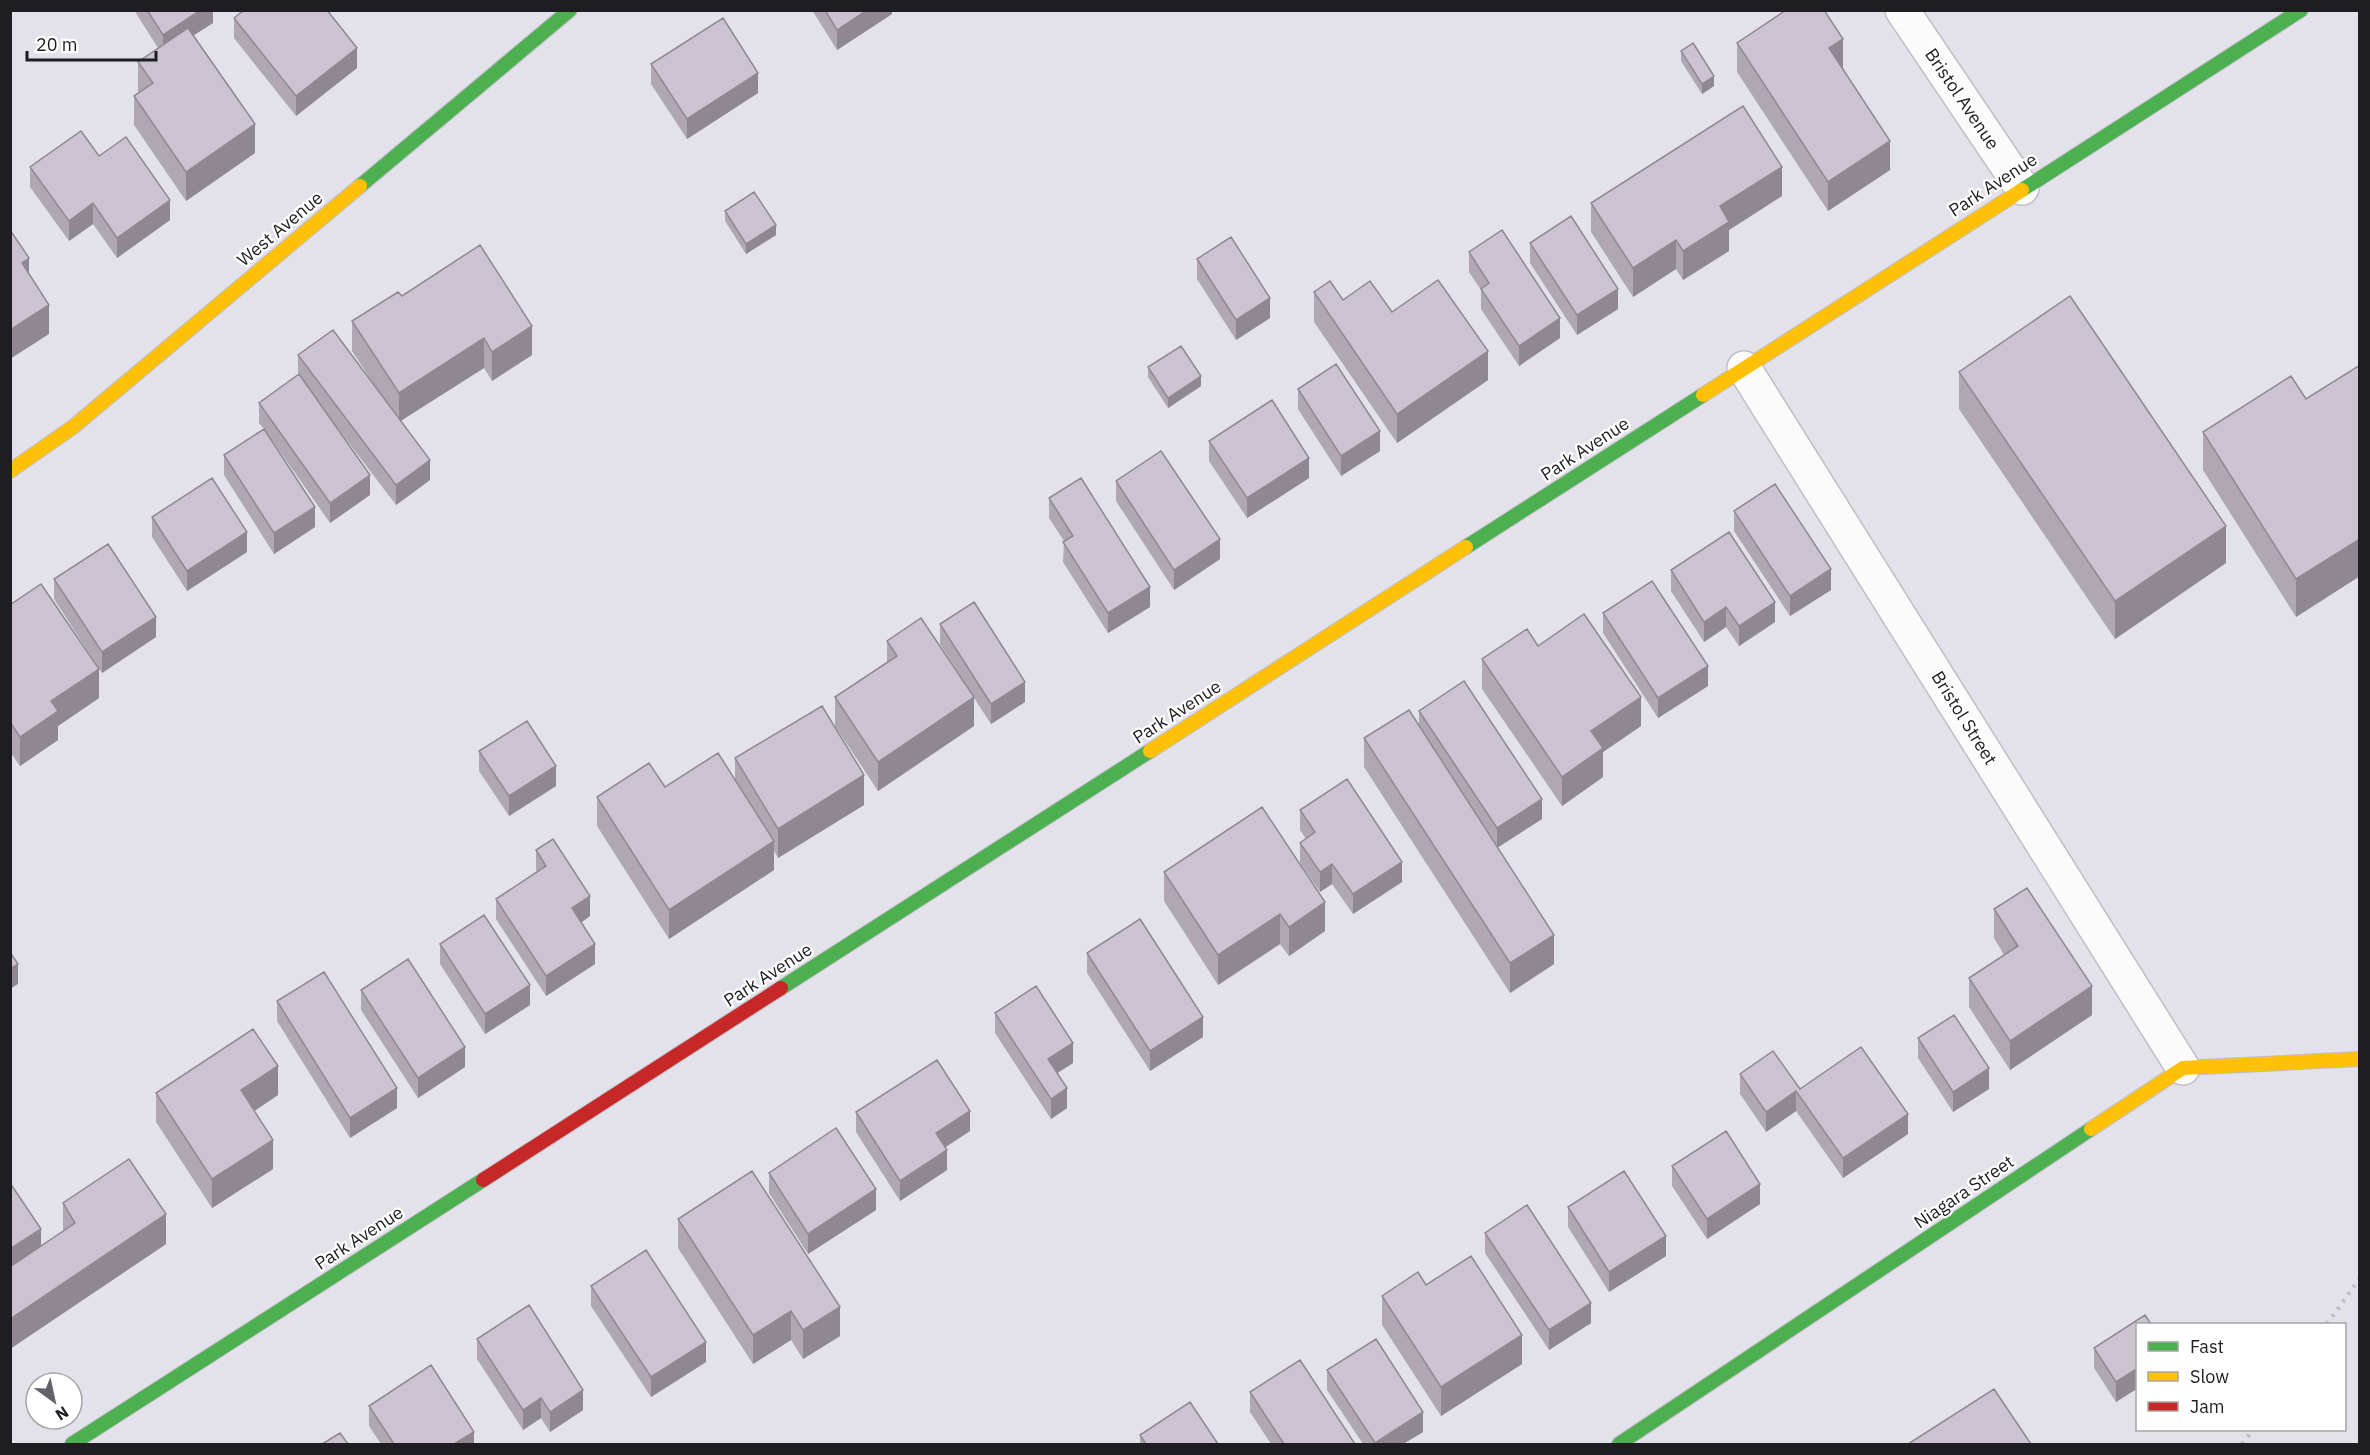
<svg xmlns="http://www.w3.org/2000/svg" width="2370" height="1455" viewBox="0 0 2370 1455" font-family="'IBM Plex Sans',sans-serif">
  <rect width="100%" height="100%" fill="#e3e2ea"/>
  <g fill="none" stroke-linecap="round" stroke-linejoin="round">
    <defs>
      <path id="street" d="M 1902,10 L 2022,188
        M 1744,368 L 2183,1068"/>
      <path id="fast" d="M 360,186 L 570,10
        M 2022,190 L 2301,10
        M 1466,547 L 1703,395
        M 781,988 L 1150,751
        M 72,1444 L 483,1180
        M 1619,1444 L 2091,1129"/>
      <path id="slow" d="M 1703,395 L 2022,190
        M 10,471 L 73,427 L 360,186
        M 1150,751 L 1466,547
        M 2091,1129 L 2183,1068 L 2360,1059"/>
      <path id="jam" d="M 483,1180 L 781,988"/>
    </defs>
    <use href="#street" stroke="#bfbec5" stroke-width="36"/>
    <use href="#fast" stroke="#bfbec5" stroke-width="16"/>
    <use href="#slow" stroke="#bfbec5" stroke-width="16"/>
    <use href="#jam" stroke="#bfbec5" stroke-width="16"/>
    <use href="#street" stroke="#fbfbfc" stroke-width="33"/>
    <use href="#fast" stroke="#4caf50" stroke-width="14"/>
    <use href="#slow" stroke="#ffc107" stroke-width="14"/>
    <use href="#jam" stroke="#c62828" stroke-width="14"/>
    <path stroke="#c1c1c3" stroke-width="4.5" stroke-dasharray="3 6" stroke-linecap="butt" d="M 2327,1324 L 2360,1278
      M 2242,1444 L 2253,1430"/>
  </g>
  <path fill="#afa8b3" d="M 134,10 L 213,10 L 213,23 L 194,35 L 255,153 L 186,201 L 134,125 L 134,96 L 139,93 L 138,91 L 138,62 L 158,48 Z
    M 812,10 L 892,10 L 892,14 L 837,50 Z
    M 234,18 L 357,68 L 296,116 L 234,38 Z
    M 1737,43 L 1843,68 L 1890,170 L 1828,211 L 1737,72 Z
    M 1681,51 L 1714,86 L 1702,94 L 1681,61 Z
    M 651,64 L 758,93 L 687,139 L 651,84 Z
    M 99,156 L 170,220 L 117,258 L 93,224 L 69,241 L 30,187 L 30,167 Z
    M 1782,196 L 1729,230 L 1729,251 L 1683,280 L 1676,269 L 1633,297 L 1591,232 L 1591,203 Z
    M 725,211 L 776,235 L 746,254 L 725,221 Z
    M 1530,243 L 1618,309 L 1577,335 L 1530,263 Z
    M 1469,252 L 1560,338 L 1519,366 L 1481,309 L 1481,290 L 1469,272 Z
    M 1197,259 L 1270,318 L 1236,340 L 1197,279 Z
    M 1314,292 L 1343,300 L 1488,380 L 1397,443 L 1314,322 Z
    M 402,296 L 532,355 L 492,381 L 484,368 L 400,421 L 430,480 L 396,505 L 329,417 L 370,495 L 330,523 L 267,433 L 315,527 L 274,554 L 224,475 L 224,455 L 264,429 L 259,423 L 259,403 L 298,375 L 298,355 L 381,395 L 352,351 L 352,321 Z
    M 2360,365 L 2360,576 L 2296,617 L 2203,470 L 2203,432 L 2306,399 Z
    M 1148,367 L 1201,386 L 1168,408 L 1148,377 Z
    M 1959,372 L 2226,563 L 2115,639 L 1959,409 Z
    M 1298,389 L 1380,451 L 1341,476 L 1298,409 Z
    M 1209,441 L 1309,478 L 1247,518 L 1209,461 Z
    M 1116,481 L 1220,559 L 1174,590 L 1116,501 Z
    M 1049,498 L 1150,607 L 1108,633 L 1063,562 L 1064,541 L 1049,518 Z
    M 1734,511 L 1831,590 L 1790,616 L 1734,531 Z
    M 152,517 L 247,552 L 187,591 L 152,537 Z
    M 1671,570 L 1775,622 L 1739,646 L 1726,627 L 1704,642 L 1671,591 Z
    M 54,579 L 156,637 L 102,673 L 54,599 Z
    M 10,605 L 99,698 L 58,726 L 58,740 L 20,766 L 10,752 Z
    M 1603,613 L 1708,686 L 1658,718 L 1603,633 Z
    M 940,624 L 1025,702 L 991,724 L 974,698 L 974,726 L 878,791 L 835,726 L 835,697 L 887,662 L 887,641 L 963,680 L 940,644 Z
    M 1538,646 L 1641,726 L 1603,752 L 1603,777 L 1562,806 L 1482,689 L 1482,659 Z
    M 1419,711 L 1542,819 L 1498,847 L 1554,964 L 1510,993 L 1364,767 L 1364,738 L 1419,726 Z
    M 479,751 L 556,786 L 509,816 L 479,771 Z
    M 735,758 L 864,805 L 778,858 L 774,851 L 774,870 L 669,939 L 597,826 L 597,797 L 665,787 L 735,780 Z
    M 1300,810 L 1402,882 L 1353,914 L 1332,884 L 1320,892 L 1300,863 L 1300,843 L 1306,839 L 1300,830 Z
    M 536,850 L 590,916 L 581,923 L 595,964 L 546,996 L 496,919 L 496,899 L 537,872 L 536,870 Z
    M 1164,872 L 1325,931 L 1289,956 L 1280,944 L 1218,985 L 1164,901 Z
    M 1994,909 L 2092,1015 L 2010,1070 L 1969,1007 L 1969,978 L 2004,955 L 1994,938 Z
    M 440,944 L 530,1005 L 485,1034 L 440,964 Z
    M 1087,953 L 1203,1037 L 1150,1071 L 1087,973 Z
    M 361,990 L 465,1067 L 418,1098 L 361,1010 Z
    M 277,1001 L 397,1108 L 350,1138 L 277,1021 Z
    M 995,1013 L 1073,1063 L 1057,1073 L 1067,1108 L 1051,1119 L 995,1033 Z
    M 1918,1038 L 1989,1089 L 1953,1112 L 1918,1058 Z
    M 1740,1074 L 1800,1089 L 1908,1134 L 1843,1178 L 1796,1111 L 1766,1132 L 1740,1094 Z
    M 156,1093 L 278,1095 L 254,1111 L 273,1169 L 212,1208 L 156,1122 Z
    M 856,1112 L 970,1131 L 946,1147 L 947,1170 L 900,1201 L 856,1132 Z
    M 1672,1166 L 1760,1204 L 1707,1239 L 1672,1186 Z
    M 769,1173 L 876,1210 L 808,1254 L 769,1193 Z
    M 10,1183 L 41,1247 L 63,1232 L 63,1203 L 166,1244 L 10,1349 Z
    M 1568,1207 L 1666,1256 L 1609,1292 L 1568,1227 Z
    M 678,1219 L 840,1336 L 803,1359 L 791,1340 L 753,1364 L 678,1248 Z
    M 1485,1233 L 1591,1323 L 1549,1350 L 1485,1253 Z
    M 591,1286 L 706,1362 L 651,1397 L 591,1306 Z
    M 1382,1296 L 1522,1364 L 1441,1416 L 1382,1325 Z
    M 2138,1324 L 2138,1388 L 2116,1402 L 2094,1368 L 2094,1348 Z
    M 477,1339 L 583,1410 L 550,1432 L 541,1418 L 523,1430 L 477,1359 Z
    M 1327,1370 L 1423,1432 L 1403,1444 L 1363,1444 L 1327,1390 Z
    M 1250,1392 L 1355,1444 L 1271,1444 L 1250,1412 Z
    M 369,1406 L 474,1444 L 381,1444 L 369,1426 Z
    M 1140,1435 L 1218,1444 L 1140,1444 Z"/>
  <path fill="#8f8892" d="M 201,10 L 213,10 L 213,23 L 163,55 L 163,35 Z
    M 867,10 L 892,10 L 892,14 L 837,50 L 837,30 Z
    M 1843,39 L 1843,68 L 1829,77 L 1829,48 Z
    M 357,48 L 357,68 L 296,116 L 296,96 Z
    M 758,73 L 758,93 L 687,139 L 687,119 Z
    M 1714,76 L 1714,86 L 1702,94 L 1702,84 Z
    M 255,124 L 255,153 L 186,201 L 186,172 Z
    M 1890,141 L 1890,170 L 1828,211 L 1828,182 Z
    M 1782,167 L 1782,196 L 1729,230 L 1729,251 L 1683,280 L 1683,251 L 1720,206 Z
    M 170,200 L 170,220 L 117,258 L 117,238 Z
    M 93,203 L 93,224 L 69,241 L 69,221 Z
    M 776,225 L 776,235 L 746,254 L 746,244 Z
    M 1676,240 L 1676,269 L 1633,297 L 1633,268 Z
    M 29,258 L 29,287 L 22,263 Z
    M 1618,289 L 1618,309 L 1577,335 L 1577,315 Z
    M 1270,298 L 1270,318 L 1236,340 L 1236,320 Z
    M 49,305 L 49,334 L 10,359 L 10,330 Z
    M 1560,318 L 1560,338 L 1519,366 L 1519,346 Z
    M 532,326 L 532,355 L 492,381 L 492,352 Z
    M 484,338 L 484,368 L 399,422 L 399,393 Z
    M 1488,351 L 1488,380 L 1397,443 L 1397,414 Z
    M 1201,376 L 1201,386 L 1168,408 L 1168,398 Z
    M 1380,431 L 1380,451 L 1341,476 L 1341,456 Z
    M 1309,458 L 1309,478 L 1247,518 L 1247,498 Z
    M 430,460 L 430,480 L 396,505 L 396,485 Z
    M 370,475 L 370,495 L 330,523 L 330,503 Z
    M 315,507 L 315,527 L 274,554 L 274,533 Z
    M 2226,526 L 2226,563 L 2115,639 L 2115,601 Z
    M 247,532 L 247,552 L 187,591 L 187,571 Z
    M 1220,539 L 1220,559 L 1174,590 L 1174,570 Z
    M 2360,539 L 2360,576 L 2296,617 L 2296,579 Z
    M 1831,569 L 1831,590 L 1790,616 L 1790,596 Z
    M 1150,587 L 1150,607 L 1108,633 L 1108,613 Z
    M 1775,602 L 1775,622 L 1739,646 L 1739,626 Z
    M 1726,607 L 1726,627 L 1704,642 L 1704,622 Z
    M 156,617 L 156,637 L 102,673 L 102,652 Z
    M 1708,666 L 1708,686 L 1658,718 L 1658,698 Z
    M 99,669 L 99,698 L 58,726 L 58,740 L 20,766 L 20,737 L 51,701 Z
    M 1025,682 L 1025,702 L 991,724 L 991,704 Z
    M 974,697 L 974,726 L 878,791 L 878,762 Z
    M 1641,697 L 1641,726 L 1603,752 L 1603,777 L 1562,806 L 1562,777 L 1591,731 Z
    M 12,761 L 12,781 L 10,782 L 10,762 Z
    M 556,766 L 556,786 L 509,816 L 509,796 Z
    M 864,775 L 864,805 L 778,858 L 778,829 Z
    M 1542,799 L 1542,819 L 1497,848 L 1497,828 Z
    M 774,841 L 774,870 L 669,939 L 669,910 Z
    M 1402,862 L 1402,882 L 1353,914 L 1353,894 Z
    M 1332,864 L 1332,884 L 1320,892 L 1320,872 Z
    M 590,896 L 590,916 L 572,929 L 572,908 Z
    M 1325,902 L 1325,931 L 1289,956 L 1289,927 Z
    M 1280,914 L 1280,944 L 1218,985 L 1218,955 Z
    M 1554,935 L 1554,964 L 1510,993 L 1510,963 Z
    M 595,944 L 595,964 L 546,996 L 546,976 Z
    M 18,964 L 18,984 L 10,989 L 10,969 Z
    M 530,985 L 530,1005 L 485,1034 L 485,1014 Z
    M 2092,986 L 2092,1015 L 2010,1070 L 2010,1041 Z
    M 1203,1017 L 1203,1037 L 1150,1071 L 1150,1051 Z
    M 1073,1043 L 1073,1063 L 1048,1079 L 1048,1059 Z
    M 465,1047 L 465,1067 L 418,1098 L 418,1078 Z
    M 278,1066 L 278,1095 L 241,1120 L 241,1090 Z
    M 1989,1068 L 1989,1089 L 1953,1112 L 1953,1092 Z
    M 397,1088 L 397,1108 L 350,1138 L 350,1118 Z
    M 1067,1088 L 1067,1108 L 1051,1119 L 1051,1099 Z
    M 1796,1091 L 1796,1111 L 1766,1132 L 1766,1112 Z
    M 970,1111 L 970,1131 L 936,1153 L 936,1133 Z
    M 1908,1114 L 1908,1134 L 1843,1178 L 1843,1158 Z
    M 273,1140 L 273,1169 L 212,1208 L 212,1179 Z
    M 947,1150 L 947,1170 L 900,1201 L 900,1181 Z
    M 1760,1184 L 1760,1204 L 1707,1239 L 1707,1219 Z
    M 876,1189 L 876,1210 L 808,1254 L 808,1234 Z
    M 166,1214 L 166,1244 L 10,1349 L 10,1319 Z
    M 41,1229 L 41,1250 L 10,1269 L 10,1249 Z
    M 1666,1236 L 1666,1256 L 1609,1292 L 1609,1272 Z
    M 1591,1303 L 1591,1323 L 1549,1350 L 1549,1330 Z
    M 840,1307 L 840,1336 L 803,1359 L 803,1330 Z
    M 791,1311 L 791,1340 L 753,1364 L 753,1335 Z
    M 1522,1335 L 1522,1364 L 1441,1416 L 1441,1387 Z
    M 706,1342 L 706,1362 L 651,1397 L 651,1377 Z
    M 2138,1368 L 2138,1388 L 2116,1402 L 2116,1382 Z
    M 583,1390 L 583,1410 L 550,1432 L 550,1412 Z
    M 541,1398 L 541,1418 L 523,1430 L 523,1410 Z
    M 1423,1412 L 1423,1432 L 1403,1444 L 1375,1444 L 1375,1443 Z
    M 474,1432 L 474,1444 L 454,1444 Z"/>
  <path fill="#ccc3d0" stroke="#8f8892" stroke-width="1.5" d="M 147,10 L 201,10 L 163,35 Z
    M 244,10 L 327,10 L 357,48 L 296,96 L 234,18 Z
    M 825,10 L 867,10 L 837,30 Z
    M 1786,10 L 1824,10 L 1843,39 L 1829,48 L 1890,141 L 1828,182 L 1737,43 Z
    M 723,18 L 758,73 L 687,119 L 651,64 Z
    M 188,28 L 255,124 L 186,172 L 134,96 L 153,83 L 138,62 Z
    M 1693,43 L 1714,76 L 1702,84 L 1681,51 Z
    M 1743,106 L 1782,167 L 1720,206 L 1729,222 L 1683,251 L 1676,240 L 1633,268 L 1591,203 Z
    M 81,131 L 99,156 L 126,137 L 170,200 L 117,238 L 93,203 L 69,221 L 30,167 Z
    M 754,192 L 776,225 L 746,244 L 725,211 Z
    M 1571,216 L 1618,289 L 1577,315 L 1530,243 Z
    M 10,230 L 29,258 L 22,263 L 49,305 L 10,330 Z
    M 1502,230 L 1560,318 L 1519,346 L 1481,289 L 1489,283 L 1469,252 Z
    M 1231,237 L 1270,298 L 1236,320 L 1197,259 Z
    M 480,245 L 532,326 L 492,352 L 484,338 L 399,393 L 352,321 L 398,292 L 402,296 Z
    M 1438,280 L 1488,351 L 1397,414 L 1314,292 L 1330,281 L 1343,300 L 1370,281 L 1392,312 Z
    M 2070,296 L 2226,526 L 2115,601 L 1959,372 Z
    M 333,330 L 430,460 L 396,485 L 298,355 Z
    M 1181,346 L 1201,376 L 1168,398 L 1148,367 Z
    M 1336,364 L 1380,431 L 1341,456 L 1298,389 Z
    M 2360,365 L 2360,539 L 2296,579 L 2203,432 L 2291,376 L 2306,399 Z
    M 299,374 L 370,475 L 330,503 L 259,403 Z
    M 1272,400 L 1309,458 L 1247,498 L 1209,441 Z
    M 264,429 L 315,507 L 274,533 L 224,455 Z
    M 1161,451 L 1220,539 L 1174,570 L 1116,481 Z
    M 212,478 L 247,532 L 187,571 L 152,517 Z
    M 1081,478 L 1150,587 L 1108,613 L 1063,542 L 1073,536 L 1049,498 Z
    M 1775,484 L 1831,569 L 1790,596 L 1734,511 Z
    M 1729,532 L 1775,602 L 1739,626 L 1726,607 L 1704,622 L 1671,570 Z
    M 108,544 L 156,617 L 102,652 L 54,579 Z
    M 1652,581 L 1708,666 L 1658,698 L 1603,613 Z
    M 41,584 L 99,669 L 51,701 L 58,711 L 20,737 L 10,722 L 10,605 Z
    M 974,602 L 1025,682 L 991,704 L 940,624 Z
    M 1584,614 L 1641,697 L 1591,731 L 1603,748 L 1562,777 L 1482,659 L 1527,629 L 1538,646 Z
    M 921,618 L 974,697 L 878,762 L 835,697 L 897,656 L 887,641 Z
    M 1464,681 L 1542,799 L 1497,828 L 1419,711 Z
    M 822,706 L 864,775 L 778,829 L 735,758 Z
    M 1409,710 L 1554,935 L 1510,963 L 1364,738 Z
    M 527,721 L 556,766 L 509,796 L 479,751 Z
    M 718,753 L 774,841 L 669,910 L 597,797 L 649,763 L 665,787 Z
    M 1347,779 L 1402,862 L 1353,894 L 1332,864 L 1320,872 L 1300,843 L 1315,832 L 1300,810 Z
    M 1262,807 L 1325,902 L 1289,927 L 1280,914 L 1218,955 L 1164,872 Z
    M 553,839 L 590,896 L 572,908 L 595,944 L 546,976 L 496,899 L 546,866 L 536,850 Z
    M 2027,888 L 2092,986 L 2010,1041 L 1969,978 L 2018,946 L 1994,909 Z
    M 484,915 L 530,985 L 485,1014 L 440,944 Z
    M 1140,919 L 1203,1017 L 1150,1051 L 1087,953 Z
    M 10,952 L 18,964 L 10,969 Z
    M 408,959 L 465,1047 L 418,1078 L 361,990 Z
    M 324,972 L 397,1088 L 350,1118 L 277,1001 Z
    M 1036,986 L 1073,1043 L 1048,1059 L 1067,1088 L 1051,1099 L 995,1013 Z
    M 1954,1015 L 1989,1068 L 1953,1092 L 1918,1038 Z
    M 253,1029 L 278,1066 L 241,1090 L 273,1140 L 212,1179 L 156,1093 Z
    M 1861,1047 L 1908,1114 L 1843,1158 L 1796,1091 L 1766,1112 L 1740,1074 L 1773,1051 L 1800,1089 Z
    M 937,1060 L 970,1111 L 936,1133 L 947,1150 L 900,1181 L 856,1112 Z
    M 836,1128 L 876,1189 L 808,1234 L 769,1173 Z
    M 1726,1131 L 1760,1184 L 1707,1219 L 1672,1166 Z
    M 129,1159 L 166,1214 L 10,1319 L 10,1267 L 75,1223 L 63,1203 Z
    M 752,1171 L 840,1307 L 803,1330 L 791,1311 L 753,1335 L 678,1219 Z
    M 1624,1171 L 1666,1236 L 1609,1272 L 1568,1207 Z
    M 10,1183 L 41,1229 L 10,1249 Z
    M 1527,1205 L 1591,1303 L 1549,1330 L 1485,1233 Z
    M 646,1250 L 706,1342 L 651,1377 L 591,1286 Z
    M 1471,1256 L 1522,1335 L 1441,1387 L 1382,1296 L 1418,1272 L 1426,1285 Z
    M 529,1305 L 583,1390 L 550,1412 L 541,1398 L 523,1410 L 477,1339 Z
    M 2145,1315 L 2151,1324 L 2138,1324 L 2138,1368 L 2116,1382 L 2094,1348 Z
    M 1376,1339 L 1423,1412 L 1375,1443 L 1327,1370 Z
    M 1300,1360 L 1355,1444 L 1284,1444 L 1250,1392 Z
    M 431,1365 L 474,1432 L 454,1444 L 394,1444 L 369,1406 Z
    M 1994,1389 L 2031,1444 L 1908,1444 Z
    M 1190,1402 L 1218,1444 L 1146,1444 L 1140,1435 Z
    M 340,1433 L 348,1444 L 322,1444 Z"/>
  <g text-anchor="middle" stroke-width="4.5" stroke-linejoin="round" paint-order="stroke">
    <g font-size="18" fill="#1d1d22" stroke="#fff">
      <text transform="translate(1962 99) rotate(56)" y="6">Bristol Avenue</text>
      <text transform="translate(1993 185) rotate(-33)" y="6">Park Avenue</text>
      <text transform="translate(280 229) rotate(-40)" y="6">West Avenue</text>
      <text transform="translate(1585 449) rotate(-33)" y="6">Park Avenue</text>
      <text transform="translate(1177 712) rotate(-33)" y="6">Park Avenue</text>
      <text transform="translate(1964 718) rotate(58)" y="6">Bristol Street</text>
      <text transform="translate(768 975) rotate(-33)" y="6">Park Avenue</text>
      <text transform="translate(1964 1192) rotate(-34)" y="6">Niagara Street</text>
      <text transform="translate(359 1238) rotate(-33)" y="6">Park Avenue</text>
    </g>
  </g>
  <rect width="2370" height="1455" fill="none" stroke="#1d1d22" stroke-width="24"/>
  <rect x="2136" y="1323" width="210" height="108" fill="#ffffff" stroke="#a5a5a7" stroke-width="1.5"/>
  <rect x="2148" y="1342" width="30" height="9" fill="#4caf50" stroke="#a5a5a7" stroke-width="1.5"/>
  <text x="2190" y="1353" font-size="18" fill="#1d1d22">Fast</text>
  <rect x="2148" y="1372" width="30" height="9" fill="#ffc107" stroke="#a5a5a7" stroke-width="1.5"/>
  <text x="2190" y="1383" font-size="18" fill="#1d1d22">Slow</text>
  <rect x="2148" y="1402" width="30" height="9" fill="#c62828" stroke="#a5a5a7" stroke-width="1.5"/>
  <text x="2190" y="1413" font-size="18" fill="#1d1d22">Jam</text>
  <g transform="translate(54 1401) rotate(147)"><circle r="28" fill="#ffffff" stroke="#a5a5a7" stroke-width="1.5"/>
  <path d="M0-4.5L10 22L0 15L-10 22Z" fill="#626268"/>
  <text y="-9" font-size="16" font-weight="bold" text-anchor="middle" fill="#1d1d22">N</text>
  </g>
  <path d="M27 51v9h129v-9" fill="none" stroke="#1d1d22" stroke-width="3"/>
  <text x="36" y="51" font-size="18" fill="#1d1d22" stroke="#ffffff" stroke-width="4.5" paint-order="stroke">20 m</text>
</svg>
